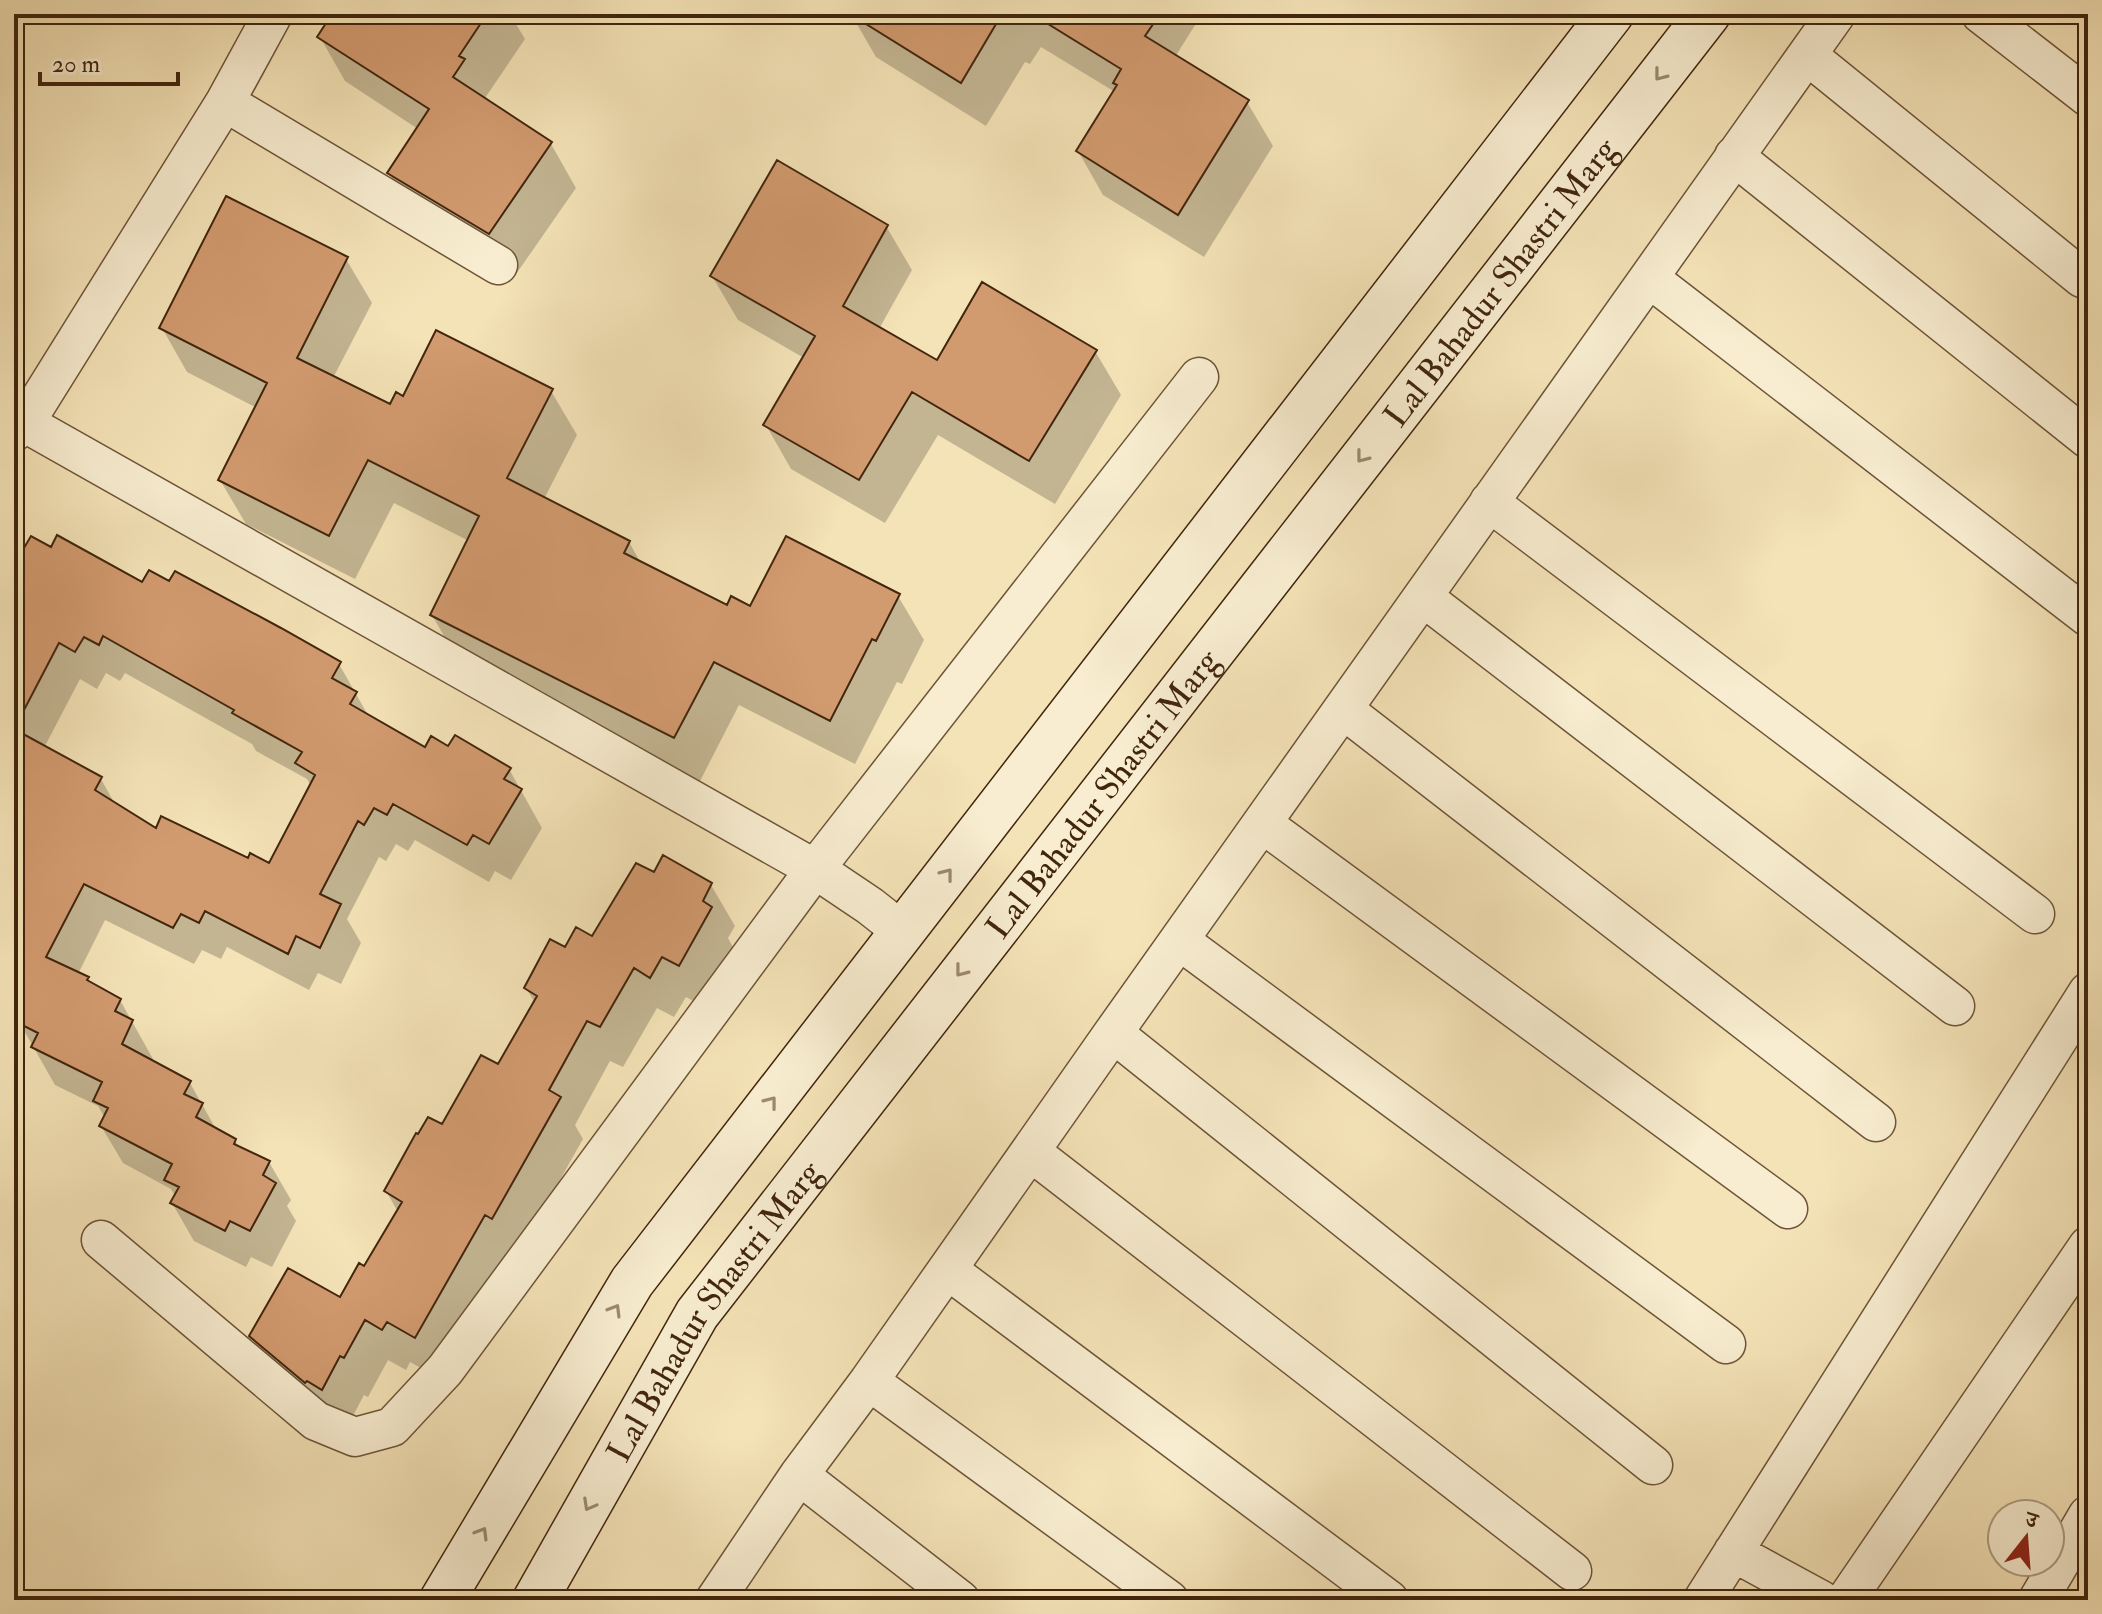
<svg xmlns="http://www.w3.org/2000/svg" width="2102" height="1614" viewBox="0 0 2102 1614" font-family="'IM FELL Double Pica','Noto Serif Devanagari',serif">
  <rect width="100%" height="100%" fill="#f4e3b7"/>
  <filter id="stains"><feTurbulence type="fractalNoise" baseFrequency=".0025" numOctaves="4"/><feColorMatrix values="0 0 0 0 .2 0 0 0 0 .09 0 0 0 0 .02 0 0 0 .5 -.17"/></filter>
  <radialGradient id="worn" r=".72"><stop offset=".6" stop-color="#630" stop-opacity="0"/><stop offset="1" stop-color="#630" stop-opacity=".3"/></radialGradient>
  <path fill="#0003" fill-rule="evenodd" d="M 335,14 L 510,14 L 525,39 L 485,98 L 488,102 L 551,144 L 576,188 L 514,277 L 414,217 L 389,173 L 418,129 L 345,81 L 320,37 Z
    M 851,14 L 1202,14 L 1175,57 L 1247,102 L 1273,146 L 1204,257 L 1103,195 L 1078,151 L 1115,92 L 1041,47 L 1030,64 L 1025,62 L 986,126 L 876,57 Z
    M 886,226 L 912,270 L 879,329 L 938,363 L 1095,351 L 1121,395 L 1055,504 L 938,435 L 885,523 L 791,469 L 766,425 L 804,358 L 738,320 L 712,276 Z
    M 346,259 L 372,303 L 333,378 L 390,407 L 404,398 L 551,391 L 577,435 L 544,499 L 629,542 L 642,565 L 728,608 L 751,609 L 898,596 L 924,640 L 902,684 L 897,682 L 855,764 L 739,705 L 700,781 L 457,659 L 432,615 L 469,541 L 394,503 L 355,579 L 246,524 L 220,480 L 257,408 L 187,372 L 162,328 Z
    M 143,585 L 339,664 L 369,717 L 425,750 L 449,749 L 509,769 L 542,828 L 511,880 L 495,871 L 489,882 L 415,840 L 408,851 L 396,844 L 386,861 L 379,857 L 347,919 L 361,943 L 341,984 L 318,973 L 309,990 L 227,947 L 221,959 L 202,950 L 194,964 L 105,920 L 78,974 L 88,978 L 91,985 L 120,1000 L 153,1059 L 152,1062 L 190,1083 L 217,1131 L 235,1140 L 239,1148 L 269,1162 L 291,1200 L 287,1206 L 296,1221 L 272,1267 L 251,1257 L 246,1267 L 194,1241 L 172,1203 L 176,1197 L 171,1189 L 123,1163 L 101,1126 L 105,1118 L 98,1106 L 55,1085 L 14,1013 L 14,586 ZM 106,673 L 120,681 L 125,673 L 252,744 L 256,751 L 307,779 L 311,786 L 270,866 L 157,830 L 116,806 L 101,779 L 45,746 L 80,679 L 97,689 Z
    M 654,875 L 711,885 L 735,926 L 728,938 L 734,949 L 702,1006 L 686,997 L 674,1017 L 657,1008 L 623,1067 L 610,1061 L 575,1125 L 583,1139 L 516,1258 L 439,1378 L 410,1362 L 406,1370 L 388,1360 L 368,1397 L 364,1395 L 346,1429 L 275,1376 L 251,1336 L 340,1300 L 365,1268 L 398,1212 L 386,1191 L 499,1067 L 535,1003 L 526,988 L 565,949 L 593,939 Z"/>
  <path fill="#d29a6f" stroke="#41250d" stroke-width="2" fill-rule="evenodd" d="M 332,14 L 487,14 L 459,56 L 465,59 L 453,77 L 552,142 L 489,234 L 387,173 L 429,109 L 317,37 Z
    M 850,14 L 1002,14 L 961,83 Z
    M 1032,14 L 1160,14 L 1145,36 L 1249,100 L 1178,215 L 1076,151 L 1117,85 L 1113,83 L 1121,69 Z
    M 777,160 L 888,225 L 843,306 L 937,360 L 982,282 L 1097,350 L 1029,461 L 912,392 L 859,480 L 763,425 L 815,336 L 710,276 Z
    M 226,196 L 348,257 L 297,358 L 390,404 L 396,392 L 403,396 L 436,330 L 553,389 L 507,478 L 630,541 L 624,553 L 727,605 L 731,596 L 750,606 L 786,536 L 900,594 L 876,641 L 872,639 L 830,721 L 714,662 L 674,738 L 430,615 L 479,516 L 368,460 L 329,536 L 218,480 L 267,383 L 159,328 Z
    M 57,535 L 142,582 L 149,570 L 169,581 L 175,571 L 281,628 L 341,662 L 332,678 L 357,692 L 350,704 L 425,747 L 431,736 L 448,746 L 455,735 L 511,768 L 504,779 L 522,789 L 489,844 L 473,835 L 467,845 L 393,804 L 387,815 L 374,808 L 364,825 L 358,821 L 320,894 L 341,904 L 320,948 L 296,936 L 288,954 L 205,911 L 199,923 L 181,914 L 173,928 L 84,884 L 46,957 L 89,977 L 87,980 L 121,999 L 115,1011 L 133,1020 L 122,1044 L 191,1081 L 184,1094 L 203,1103 L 196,1117 L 236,1139 L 234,1144 L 270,1161 L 263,1175 L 276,1183 L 250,1231 L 230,1221 L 225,1231 L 170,1203 L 179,1187 L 164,1180 L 172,1164 L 99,1126 L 108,1108 L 93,1101 L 102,1082 L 31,1047 L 38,1033 L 14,1021 L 14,565 L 31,536 L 51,547 ZM 103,636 L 234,710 L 232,713 L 302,752 L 295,763 L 315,775 L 269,863 L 250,853 L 248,858 L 161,816 L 156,828 L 95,790 L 102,777 L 14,729 L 59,643 L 75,652 L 84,637 L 99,645 Z
    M 663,855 L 712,883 L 703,901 L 712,907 L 679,966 L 662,957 L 650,978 L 634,968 L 600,1027 L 587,1021 L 549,1090 L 561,1097 L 492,1219 L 485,1215 L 415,1338 L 387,1322 L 382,1330 L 365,1320 L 344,1358 L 340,1356 L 322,1390 L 307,1381 L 305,1383 L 249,1336 L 288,1268 L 340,1297 L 359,1263 L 364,1266 L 402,1202 L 384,1191 L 416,1133 L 418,1134 L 428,1117 L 442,1124 L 481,1055 L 498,1064 L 537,996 L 524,988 L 550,939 L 565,947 L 576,927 L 592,936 L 636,863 L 654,872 Z"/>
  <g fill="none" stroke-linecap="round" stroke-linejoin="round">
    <defs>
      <path id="street" d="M 1981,14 L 2088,97
        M 1807,55 L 2082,278
        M 225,102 L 498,265
        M 1734,156 L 2088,439
        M 1649,278 L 2088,617
        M 25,423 L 815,869 L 870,906 L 903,932
        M 14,432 L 25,423 L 225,102 L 273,14
        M 1489,502 L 2035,914
        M 1423,597 L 1955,1006
        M 1344,710 L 1876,1122
        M 1263,824 L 1788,1209
        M 1180,941 L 1726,1344
        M 1113,1033 L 1653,1465
        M 1031,1152 L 1572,1571
        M 101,1240 L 316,1421 L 355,1437 L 392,1427 L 445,1370 L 815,869 L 1199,377
        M 948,1270 L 1389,1600
        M 869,1381 L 1169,1600
        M 799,1475 L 960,1600
        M 1733,1552 L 1821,1600
        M 715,1600 L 799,1475 L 869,1381 L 1113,1033 L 1836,14
        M 1703,1600 L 2088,992
        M 1846,1600 L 2088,1246
        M 2038,1600 L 2088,1515"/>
      <g id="secondary">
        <path d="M 442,1600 L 632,1282 L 1611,14"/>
        <path id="s1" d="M 535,1600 L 697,1314 L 1708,14"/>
      </g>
    </defs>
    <use href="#street" stroke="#6e5438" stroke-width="41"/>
    <use href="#secondary" stroke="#41250d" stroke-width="47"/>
    <use href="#street" stroke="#f8edd0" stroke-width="38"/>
    <use href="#secondary" stroke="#f8edd0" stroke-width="44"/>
  </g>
  <defs><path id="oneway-chevron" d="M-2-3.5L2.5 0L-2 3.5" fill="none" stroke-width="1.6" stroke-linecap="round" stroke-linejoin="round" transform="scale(2)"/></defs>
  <g stroke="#9c896e">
    <use href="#oneway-chevron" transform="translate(1660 75) rotate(128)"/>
    <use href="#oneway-chevron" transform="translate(1362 457) rotate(128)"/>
    <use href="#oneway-chevron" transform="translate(947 874) rotate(-52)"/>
    <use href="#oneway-chevron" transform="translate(961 971) rotate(128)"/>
    <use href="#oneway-chevron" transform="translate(771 1102) rotate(-52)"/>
    <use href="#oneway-chevron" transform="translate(615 1310) rotate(-59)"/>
    <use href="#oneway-chevron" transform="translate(589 1505) rotate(119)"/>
    <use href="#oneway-chevron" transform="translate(482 1533) rotate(-59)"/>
  </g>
  <g text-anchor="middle" stroke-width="6" stroke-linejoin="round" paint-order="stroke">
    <g font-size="34" fill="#41250d" stroke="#f8edd0">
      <text dy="12" stroke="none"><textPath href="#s1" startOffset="1636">Lal Bahadur Shastri Marg</textPath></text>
      <text dy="12" stroke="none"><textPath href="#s1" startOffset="988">Lal Bahadur Shastri Marg</textPath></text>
      <text dy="12" stroke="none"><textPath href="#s1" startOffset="340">Lal Bahadur Shastri Marg</textPath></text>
    </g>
  </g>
  <rect width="2102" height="1614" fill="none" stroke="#f4e3b7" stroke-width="48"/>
  <rect x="16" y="16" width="2070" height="1582" fill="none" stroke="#41250d" stroke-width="4"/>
  <rect x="24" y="24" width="2054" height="1566" fill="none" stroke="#41250d" stroke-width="2"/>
  <g transform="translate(2026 1538) rotate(17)"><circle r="38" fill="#f8edd0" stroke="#af9d82" stroke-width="2"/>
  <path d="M0-6L14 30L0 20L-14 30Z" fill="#8f2418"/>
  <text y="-12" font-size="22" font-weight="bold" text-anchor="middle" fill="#41250d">उ</text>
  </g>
  <path d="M40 72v12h138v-12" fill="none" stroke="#41250d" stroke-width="4"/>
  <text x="52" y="72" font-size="24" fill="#41250d" stroke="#f8edd0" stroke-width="6" paint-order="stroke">20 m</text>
  <rect width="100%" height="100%" filter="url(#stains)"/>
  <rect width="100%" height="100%" fill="url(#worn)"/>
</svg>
